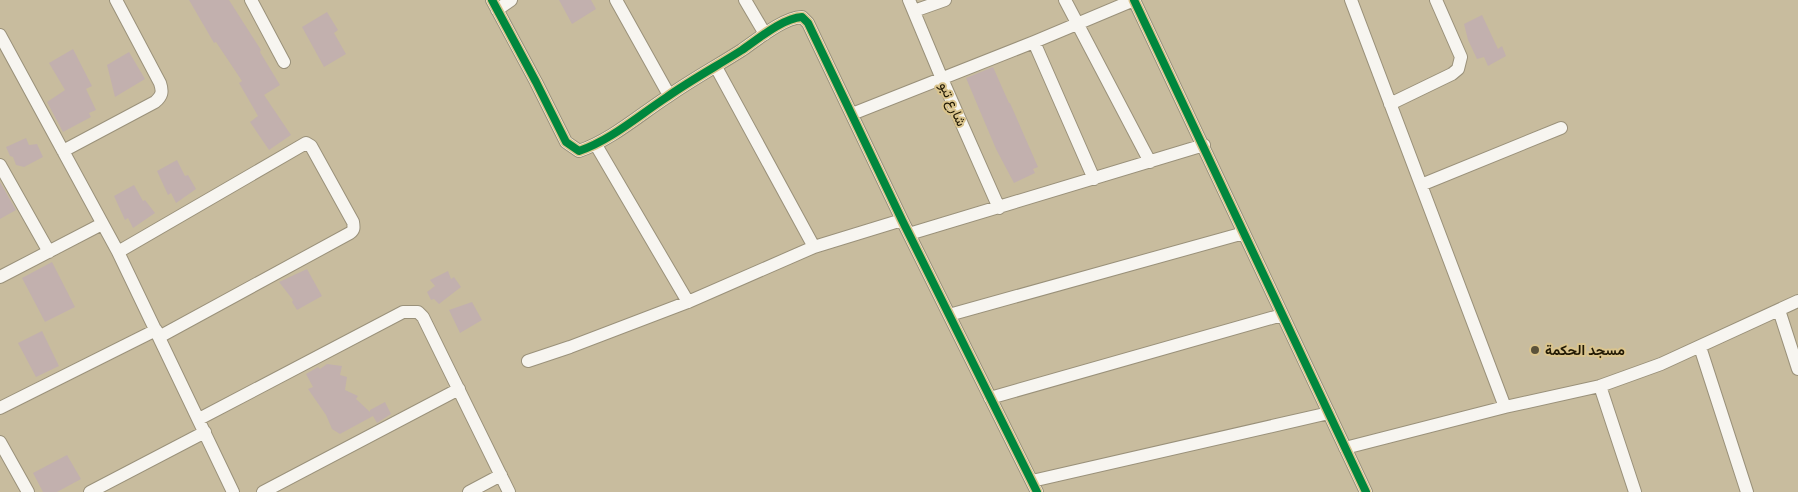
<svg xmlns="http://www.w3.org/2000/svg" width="1798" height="492" viewBox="0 0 1798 492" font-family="'Roboto Condensed',Vazirmatn,sans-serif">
  <rect width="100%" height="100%" fill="#c8bc9e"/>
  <path fill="#c2b0ae" d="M 189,0 L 229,0 L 261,50 L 260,52 L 280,85 L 264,95 L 291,135 L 269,150 L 250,122 L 258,116 L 239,83 L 242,81 L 216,42 L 214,43 Z
    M 559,0 L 591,0 L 596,9 L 572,24 Z
    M 327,12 L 338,30 L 334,33 L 346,54 L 324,67 L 302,27 Z
    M 1482,15 L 1498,49 L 1502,46 L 1506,56 L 1488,66 L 1484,57 L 1477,59 L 1468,40 L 1464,24 Z
    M 73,49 L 92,86 L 86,89 L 96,110 L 89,113 L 91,117 L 63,132 L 47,102 L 65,90 L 49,63 Z
    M 129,52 L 145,79 L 115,97 L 107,65 Z
    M 993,67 L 1009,103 L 1010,103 L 1038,167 L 1033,169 L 1035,173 L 1014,183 L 996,149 L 966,78 Z
    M 26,138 L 29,145 L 37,144 L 43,157 L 24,167 L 16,165 L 13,157 L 10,156 L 6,147 Z
    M 177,160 L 185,176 L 188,175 L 196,189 L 176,203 L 171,193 L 168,195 L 157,171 Z
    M 0,182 L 16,210 L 0,219 Z
    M 134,185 L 143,201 L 145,200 L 155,213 L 133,228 L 128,218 L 125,220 L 114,196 Z
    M 52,262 L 75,307 L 45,322 L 22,278 Z
    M 307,269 L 322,296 L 297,310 L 292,302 L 293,300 L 279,282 Z
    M 448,271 L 451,279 L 454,277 L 461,287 L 439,304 L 434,299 L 431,300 L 427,292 L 435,286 L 430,280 Z
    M 472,302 L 482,320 L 460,333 L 449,310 Z
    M 42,331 L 59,366 L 36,377 L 18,343 Z
    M 327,364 L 342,366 L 340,375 L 347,377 L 345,390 L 358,396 L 356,399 L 370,412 L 370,410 L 385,402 L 391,414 L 377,423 L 373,416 L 340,434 L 332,429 L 326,415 L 308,389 L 313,387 L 306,374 L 318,367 L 320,369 Z
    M 67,455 L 81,479 L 57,492 L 43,492 L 33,473 Z"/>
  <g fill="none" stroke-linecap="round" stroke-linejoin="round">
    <defs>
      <path id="minor" d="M 251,0 L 284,62
        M 492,0 L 536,82 L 566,142 L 579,151 C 611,140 638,116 667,97 C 691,80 717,66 742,50 C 758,39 783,18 802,17 L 808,23 L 902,220 L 1037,492
        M 616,0 L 669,95
        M 745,0 L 765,34
        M 909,0 L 942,79 L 999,208
        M 1065,0 L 1150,162
        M 1134,0 L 1366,492
        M 1351,0 L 1505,407
        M 497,10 L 511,0
        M 914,11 L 945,0
        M 0,35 L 118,252 L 233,492
        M 1034,42 L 1094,179
        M 716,67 L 814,247
        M 1390,104 L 1452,74 L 1458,69 L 1461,57 L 1436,0
        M 852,114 L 1034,42 L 1134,0
        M 596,145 L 688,302
        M 63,151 L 155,102 C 162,96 163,92 160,83 L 116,0
        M 0,165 L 49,252
        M 1421,185 L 1561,128
        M 909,234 L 1204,145
        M 118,252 L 306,143 L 311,146 L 353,222 C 354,228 354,230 350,233 L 159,337
        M 0,277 L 102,224
        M 1779,310 L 1798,369
        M 949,315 L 1244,233
        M 1700,347 L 1747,492
        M 528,361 L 570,347 L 688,302 L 814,247 L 902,220
        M 1600,386 L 1635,492
        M 990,398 L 1282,315
        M 0,408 L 156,330
        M 199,419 L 403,312 L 418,312 L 423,317 L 509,492
        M 0,442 L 28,492
        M 1345,448 L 1505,407 L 1600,386 L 1661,364 L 1798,301
        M 1032,481 L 1329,413
        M 90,492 L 205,432
        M 263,492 L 459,389
        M 469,492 L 501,475"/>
    </defs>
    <use href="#minor" stroke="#9a917a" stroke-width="14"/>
    <use href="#minor" stroke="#f7f5f0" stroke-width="12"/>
    <defs>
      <path id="cycleway" d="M 492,0 L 536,82 L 566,142 L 579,151 C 611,140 638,116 667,97 C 691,80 717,66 742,50 C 758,39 783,18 802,17 L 808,23 L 902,220 L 1037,492
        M 1134,0 L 1366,492"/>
    </defs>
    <use href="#cycleway" stroke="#dac48d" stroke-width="11"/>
    <use href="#cycleway" stroke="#00873e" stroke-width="8"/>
  </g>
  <circle fill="#5b523a" stroke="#dac48d" stroke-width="2" cx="1535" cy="350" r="5"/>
  <g text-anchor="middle" stroke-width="4" stroke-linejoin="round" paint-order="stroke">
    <g font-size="14" fill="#211904" stroke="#dac48d">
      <text transform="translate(953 104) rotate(66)" y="5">شارع تبو</text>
    </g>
    <g font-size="14" font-weight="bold" fill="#211904" stroke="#dac48d" text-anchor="start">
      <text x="1545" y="355">مسجد الحكمة</text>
    </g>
  </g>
</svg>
